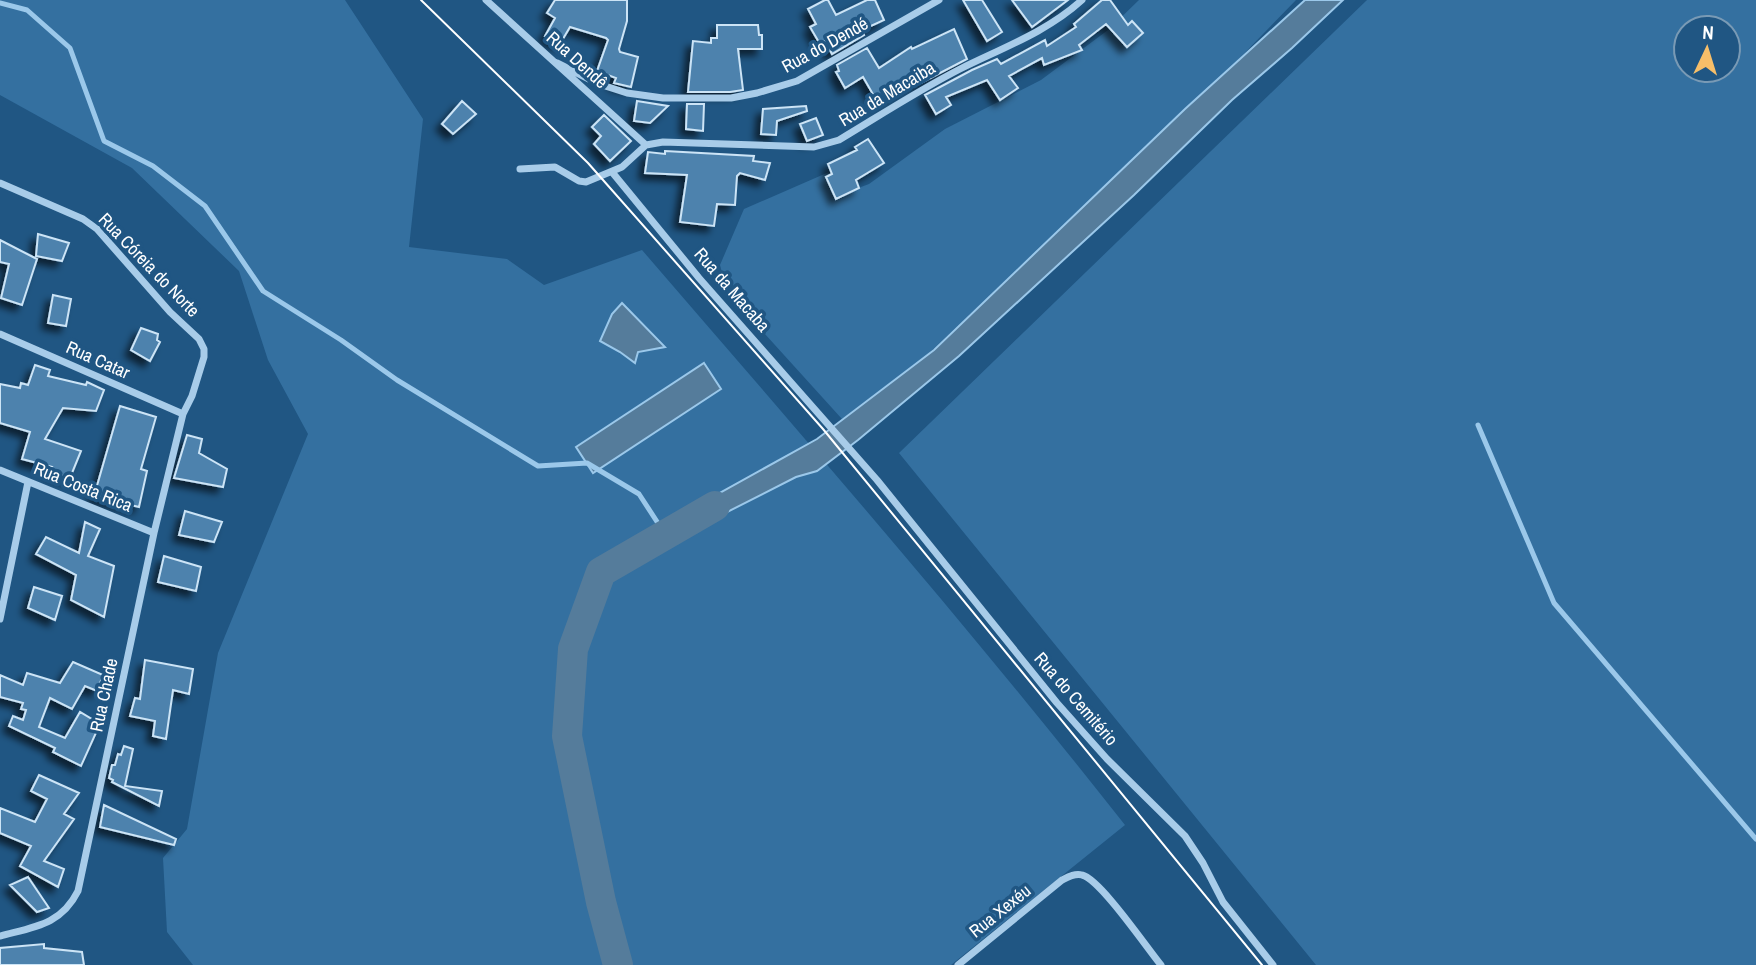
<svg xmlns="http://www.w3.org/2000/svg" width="1756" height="965" viewBox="0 0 1756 965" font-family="'Archivo Narrow',sans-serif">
  <defs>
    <filter id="shadow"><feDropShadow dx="-6" dy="6" stdDeviation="3.5" flood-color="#0009"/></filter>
  </defs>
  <rect width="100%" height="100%" fill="#205683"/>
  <path fill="#3470a0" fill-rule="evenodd" d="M 0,0 L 345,0 L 423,119 L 409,247 L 507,259 L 544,285 L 642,250 C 806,440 970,628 1125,825 L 951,965 L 193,965 L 167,932 L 163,858 L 187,829 L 218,653 L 308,434 L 268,360 L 239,271 L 132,168 L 0,95 Z
    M 1139,0 L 1296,0 L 1232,66 L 928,354 L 842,419 L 727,292 L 720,265 L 744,209 L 829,172 L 834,197 L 869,184 L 945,129 L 1041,80 L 1108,30 Z
    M 1367,0 L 1756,0 L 1756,965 L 1316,965 L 899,453 ZM 1686,28 L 1728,28 L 1728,70 L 1686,70 Z"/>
  <path fill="#557c9b" stroke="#9bc8ea" stroke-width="2" d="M 1305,0 L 1343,0 L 1292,48 L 1232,100 L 1134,195 L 959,356 L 858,440 L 817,471 L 796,477 L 684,534 L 680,515 L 817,439 L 934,350 L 1185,109 Z
    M 622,303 L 665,347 L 638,352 L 635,363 L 620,352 L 600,341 L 612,314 Z
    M 704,363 L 721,389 L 593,473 L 576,447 Z"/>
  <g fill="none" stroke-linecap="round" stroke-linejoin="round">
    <path stroke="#9bc8ea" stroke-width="5" d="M 0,3 L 27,10 L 70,48 L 104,141 L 153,166 L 205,206 L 263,291 L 341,340 L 397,380 L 538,466 L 587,463 L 639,494 L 665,534
      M 1478,425 L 1554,603 L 1756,839"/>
    <path stroke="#557c9b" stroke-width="30" d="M 618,965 L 601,902 L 567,736 L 573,649 L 601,572 L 715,506"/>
  </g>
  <path fill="#4d82ad" stroke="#cce4f6" stroke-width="2" filter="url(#shadow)" d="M 555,0 L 627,0 L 627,21 L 619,49 L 620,52 L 638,57 L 631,87 L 614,83 L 616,78 L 597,71 L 608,40 L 606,38 L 570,27 L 560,44 L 545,36 L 555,18 L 547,13 Z
    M 825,0 L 828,0 L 836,15 L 867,0 L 875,0 L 884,20 L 862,30 L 864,35 L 832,54 L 825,41 L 820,44 L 810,27 L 816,24 L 808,9 Z
    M 963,0 L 982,0 L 1002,32 L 987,41 Z
    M 1012,0 L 1068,0 L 1032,27 Z
    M 1102,0 L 1110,0 L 1128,25 L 1132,21 L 1143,33 L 1127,47 L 1106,24 L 1079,45 L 1082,50 L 1044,65 L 1042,58 L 1009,76 L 1018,88 L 1000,100 L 987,80 L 946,97 L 951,105 L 936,114 L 925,95 L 972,70 L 997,59 L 1001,64 L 1045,40 L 1047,46 L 1076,27 L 1074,24 Z
    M 717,25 L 758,25 L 759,35 L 762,35 L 762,49 L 738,49 L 743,90 L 730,92 L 688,92 L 693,41 L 711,43 L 711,38 L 717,38 Z
    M 954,29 L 967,59 L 919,84 L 917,81 L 878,103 L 863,77 L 845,88 L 836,72 L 839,71 L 837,65 L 867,48 L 879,68 L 911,47 L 912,49 Z
    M 462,101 L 476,114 L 453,134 L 442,124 Z
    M 637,101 L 668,106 L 650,123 L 634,121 Z
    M 687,104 L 704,104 L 703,131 L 686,129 Z
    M 806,106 L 807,111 L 777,121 L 776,135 L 761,134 L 763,109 Z
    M 604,115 L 631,141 L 610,161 L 594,144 L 601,136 L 592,127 Z
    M 816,118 L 823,135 L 807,141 L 800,124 Z
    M 868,139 L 884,163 L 856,180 L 859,188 L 836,199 L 826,177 L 832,174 L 828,164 L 857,150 L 855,147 Z
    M 665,151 L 754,156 L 753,161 L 770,163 L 765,180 L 740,173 L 737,176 L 735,205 L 717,204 L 714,226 L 680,222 L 687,175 L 645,173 L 648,152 L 665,154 Z
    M 38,234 L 69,243 L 62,261 L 36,256 Z
    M 0,240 L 37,259 L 22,305 L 1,298 L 9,264 L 0,262 Z
    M 53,295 L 71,299 L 66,326 L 48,323 Z
    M 141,328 L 158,334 L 157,340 L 160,342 L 150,361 L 131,350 Z
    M 35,365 L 50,370 L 48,376 L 86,385 L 87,382 L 104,390 L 96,411 L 63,408 L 45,439 L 81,451 L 70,478 L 50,471 L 52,467 L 22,459 L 30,432 L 0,423 L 0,384 L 20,388 L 21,383 L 28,385 Z
    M 120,406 L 156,417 L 141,469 L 147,471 L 139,507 L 94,496 Z
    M 187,435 L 202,439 L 199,453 L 227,469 L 223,487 L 174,478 Z
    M 185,511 L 222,522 L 214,542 L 179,535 Z
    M 85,522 L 100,529 L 88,556 L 114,566 L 104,617 L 71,600 L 76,575 L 36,554 L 46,537 L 79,553 Z
    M 164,556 L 201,567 L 196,591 L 158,582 Z
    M 34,587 L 62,596 L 55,620 L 28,608 Z
    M 145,660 L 193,669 L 189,694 L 173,690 L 166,739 L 153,736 L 155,721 L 130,716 L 135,698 L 140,699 Z
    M 73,662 L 103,675 L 97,691 L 85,686 L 72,709 L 50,698 L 39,727 L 65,738 L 80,712 L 100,724 L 81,766 L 53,752 L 55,748 L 9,726 L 13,716 L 23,720 L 26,710 L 21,709 L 23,703 L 0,697 L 0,675 L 23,685 L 27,673 L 60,683 Z
    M 124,746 L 133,749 L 125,786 L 162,791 L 159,806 L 112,782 L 113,780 L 109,778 L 112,765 L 115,765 L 118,754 L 121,755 Z
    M 39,775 L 79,793 L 64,814 L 74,819 L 44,861 L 64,869 L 58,887 L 20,866 L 31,846 L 0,833 L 0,808 L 35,822 L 47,799 L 31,791 Z
    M 104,805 L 176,839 L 174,845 L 100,827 Z
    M 28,877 L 49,908 L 37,912 L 10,885 Z
    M 44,944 L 44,948 L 82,952 L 84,965 L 0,965 L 0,948 Z"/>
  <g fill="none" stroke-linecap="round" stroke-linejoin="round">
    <path stroke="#a8cce9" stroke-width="7" d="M 486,0 L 646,145
      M 557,63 L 599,84 L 627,93 L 663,98 L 731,98 L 757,93 L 797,81 L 939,0
      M 646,145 L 663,142 L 814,147 L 839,140 C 879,116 919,90 960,69 C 1002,48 1047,32 1082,0
      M 520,169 L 555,167 L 579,181 L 586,182 L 622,167 L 646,145
      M 612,172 L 699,278 L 877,480 L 1057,703 L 1107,759 L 1185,836 L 1203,863 L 1223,902 L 1273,965
      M 0,183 L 83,219 L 97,229 L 170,312 L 199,339 L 204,349 L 204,357 L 192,396 L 183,414 L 154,533 L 78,891 C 61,925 34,927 0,936
      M 0,334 L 183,414
      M 0,470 L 154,533
      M 0,619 L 28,482
      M 958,965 L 1062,880 C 1068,877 1075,873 1082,875 C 1100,879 1147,948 1161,965"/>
    <path stroke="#fff" stroke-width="2" d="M 421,0 L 588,163 L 823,429 L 1262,965"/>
  </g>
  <g text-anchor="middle" stroke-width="7" stroke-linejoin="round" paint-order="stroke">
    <g font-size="18" fill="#fff" stroke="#205683">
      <text transform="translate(825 45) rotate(-29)" y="6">Rua do Dendé</text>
      <text transform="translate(577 60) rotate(42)" y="6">Rua Dendê</text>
      <text transform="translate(887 94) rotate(-31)" y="6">Rua da Macaiba</text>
      <text transform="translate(149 265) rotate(46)" y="6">Rua Córeia do Norte</text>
      <text transform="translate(732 290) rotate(49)" y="6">Rua da Macaba</text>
      <text transform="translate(98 360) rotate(24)" y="6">Rua Catar</text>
      <text transform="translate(83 487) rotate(22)" y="6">Rua Costa Rica</text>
      <text transform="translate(104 695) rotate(-78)" y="6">Rua Chade</text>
      <text transform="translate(1076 699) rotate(49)" y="6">Rua do Cemitério</text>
      <text transform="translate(1000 911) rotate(-39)" y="6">Rua Xexéu</text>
    </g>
  </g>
  <g transform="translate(1707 49) rotate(4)"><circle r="33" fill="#205683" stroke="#799ab5" stroke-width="2"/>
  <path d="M0-5L12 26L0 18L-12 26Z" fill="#f6be69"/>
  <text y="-10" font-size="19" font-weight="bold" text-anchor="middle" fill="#ffffff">N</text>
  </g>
</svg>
